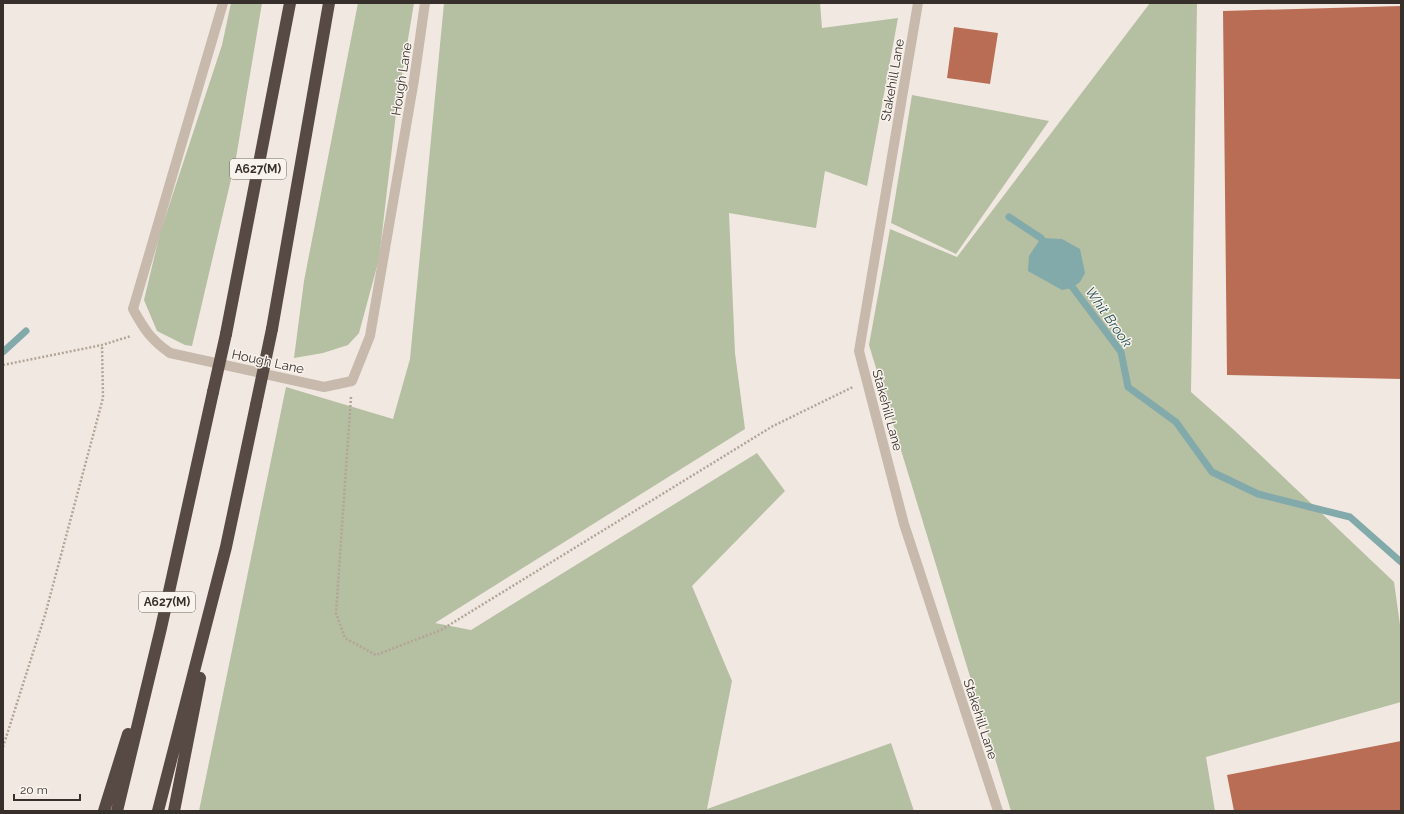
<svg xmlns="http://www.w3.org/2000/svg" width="1404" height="814" viewBox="0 0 1404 814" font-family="Raleway,sans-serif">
  <rect width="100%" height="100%" fill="#f1e9e1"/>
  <path fill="#b5bfa2" d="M 231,3 L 262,3 L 236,158 L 192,346 L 185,345 L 157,331 L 144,300 L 160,233 L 222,45 Z
    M 358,3 L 414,3 L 397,105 L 379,259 L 359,333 L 348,345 L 323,353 L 294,358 L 304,281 Z
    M 444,3 L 820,3 L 822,28 L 898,18 L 867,186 L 825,171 L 816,228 L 729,213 L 735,353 L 745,429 L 435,623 L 471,630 L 757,453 L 785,491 L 692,586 L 732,681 L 707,809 L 891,743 L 914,811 L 199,811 L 286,387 L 393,419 L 410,359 Z
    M 1150,3 L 1197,3 L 1191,392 L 1234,430 L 1394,582 L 1401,632 L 1401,702 L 1206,757 L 1215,811 L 1011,811 L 869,345 L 890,229 L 957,257 Z
    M 912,95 L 1049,121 L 956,254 L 891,223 Z"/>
  <path fill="#82aaab" d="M 1041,238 L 1062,239 L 1080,249 L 1085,273 L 1080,282 L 1072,288 L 1062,290 L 1028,271 L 1029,256 Z"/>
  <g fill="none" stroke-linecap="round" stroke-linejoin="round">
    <path stroke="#82aaab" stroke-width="7" d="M 1009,217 L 1041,238 L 1046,246
      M 1067,280 L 1121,352 L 1128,387 L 1176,422 L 1212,472 L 1258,494 L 1350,517 L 1401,562
      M 3,352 L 26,331"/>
  </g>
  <path fill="#ba6d55" d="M 1401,6 L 1401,379 L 1227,375 L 1223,11 Z
    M 954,27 L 998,33 L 990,84 L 947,78 Z
    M 1401,741 L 1401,811 L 1234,811 L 1227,775 Z"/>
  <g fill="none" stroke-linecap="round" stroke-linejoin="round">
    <path stroke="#b4a498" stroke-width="2.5" stroke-dasharray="2 2" stroke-linecap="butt" d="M 3,365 L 102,345 L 131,336
      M 351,397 L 336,613 L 345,638 L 376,655 L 441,630 L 773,426 L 853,387
      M 3,747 L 45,615 L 103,398 L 102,345"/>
    <path stroke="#c8b9ad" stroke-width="10" d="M 223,3 L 133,309 C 144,329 151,340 170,353 L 324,387 L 352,381 L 370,336 L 414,80 L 425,3
      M 918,3 L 859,351 L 904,524 L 998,811"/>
    <path stroke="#574943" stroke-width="12" d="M 272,329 L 329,3
      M 226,334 L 290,3
      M 104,811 L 128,734
      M 117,811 L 161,628 L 213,392
      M 158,811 L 226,547 L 256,405
      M 174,811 L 200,678"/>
    <path stroke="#574943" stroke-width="12" d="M 213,392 L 226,334
      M 256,405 L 272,329"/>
  </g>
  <g text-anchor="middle" stroke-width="3" stroke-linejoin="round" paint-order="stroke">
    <g fill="#f9f3ed" stroke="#716a65" stroke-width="1">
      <rect x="230" y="159" width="56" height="20" rx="3"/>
      <rect x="139" y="592" width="56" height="20" rx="3"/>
    </g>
    <g font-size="12" font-weight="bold" fill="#372f2b">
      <text x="258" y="173">A627(M)</text>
      <text x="167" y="606">A627(M)</text>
    </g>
    <g font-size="13" fill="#372f2b" stroke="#f9f3ed">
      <text transform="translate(401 79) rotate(-81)" y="5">Hough Lane</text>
      <text transform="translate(892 80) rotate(-80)" y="5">Stakehill Lane</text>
      <text transform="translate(268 361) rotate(12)" y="5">Hough Lane</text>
      <text transform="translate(888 410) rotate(75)" y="5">Stakehill Lane</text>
      <text transform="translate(981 719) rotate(72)" y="5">Stakehill Lane</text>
    </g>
    <g font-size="14" font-style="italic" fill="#245255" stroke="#f9f3ed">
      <text transform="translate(1109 317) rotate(55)" y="5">Whit Brook</text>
    </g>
  </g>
  <rect width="1404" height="814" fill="none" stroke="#372f2b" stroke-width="8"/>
  <path d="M14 794v6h66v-6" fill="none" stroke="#372f2b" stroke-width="2"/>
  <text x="20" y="794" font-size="12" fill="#372f2b" stroke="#f9f3ed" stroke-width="3" paint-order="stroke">20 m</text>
</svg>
